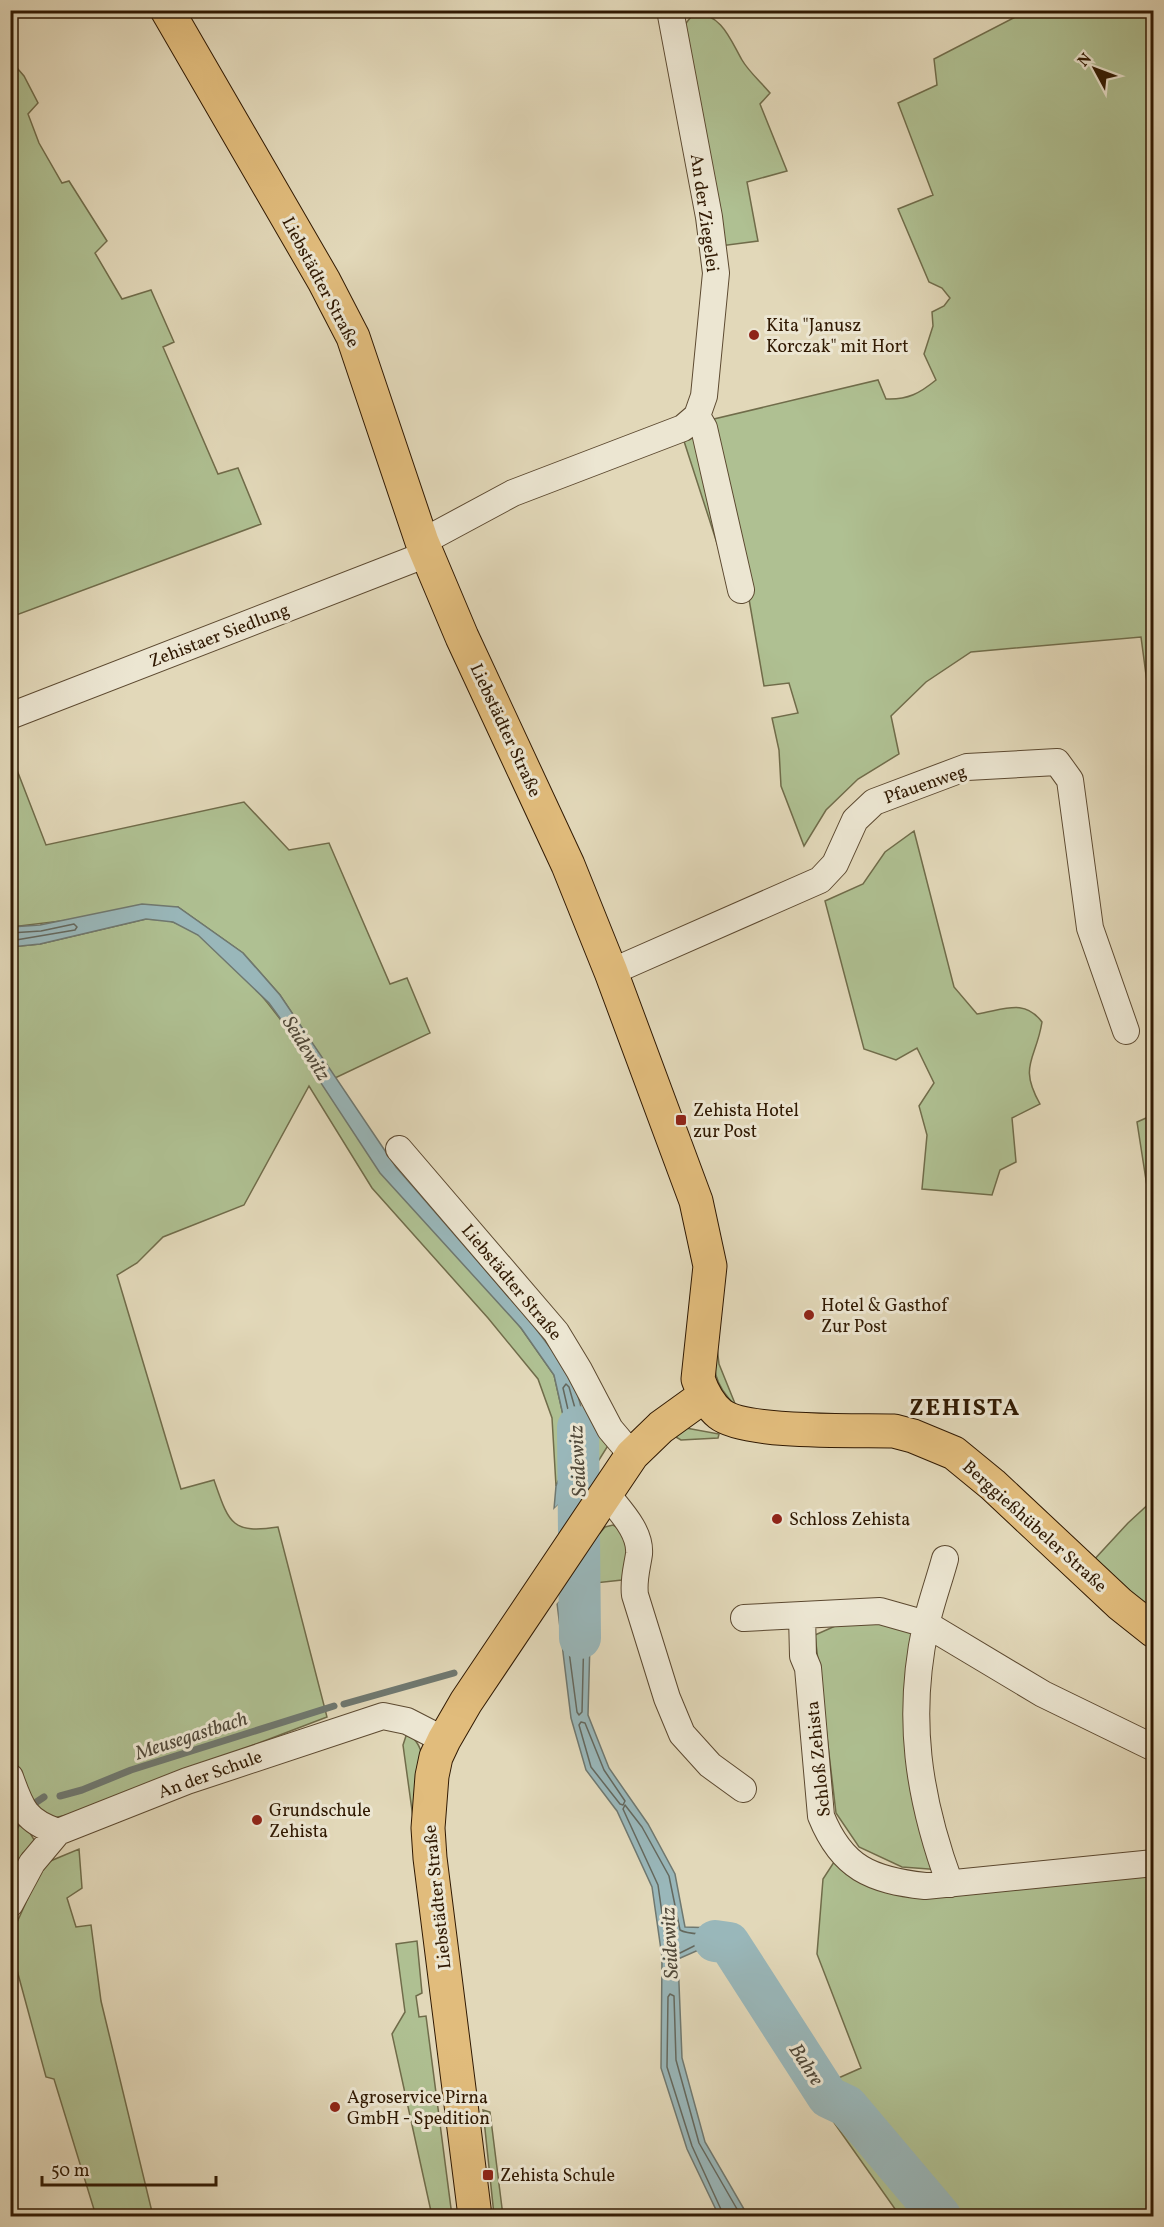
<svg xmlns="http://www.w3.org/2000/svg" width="1164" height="2227" viewBox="0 0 1164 2227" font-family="Vollkorn,serif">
  <rect width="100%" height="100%" fill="#e2d8b9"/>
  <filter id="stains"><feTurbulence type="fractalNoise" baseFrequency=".00333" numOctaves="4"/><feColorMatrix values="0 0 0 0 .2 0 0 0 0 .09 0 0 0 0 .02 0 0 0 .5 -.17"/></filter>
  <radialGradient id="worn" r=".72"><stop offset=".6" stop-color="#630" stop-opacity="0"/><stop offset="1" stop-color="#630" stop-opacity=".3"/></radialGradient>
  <path fill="#afc092" stroke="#706c4a" stroke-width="1.5" d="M 1022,11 L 1153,11 L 1153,728 L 1141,637 L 971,652 L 926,682 L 891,716 L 899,754 L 858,779 L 826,810 L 804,846 L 781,786 L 779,750 L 772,718 L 798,713 L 789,683 L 764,686 L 749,599 L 708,425 L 714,419 L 878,380 L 886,399 C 908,400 920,393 936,380 L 924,354 L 933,326 L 932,312 L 944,306 L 950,298 L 942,288 L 929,282 L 898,209 L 933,195 L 898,103 L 937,85 L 934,59 L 1023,13 Z
    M 694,13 C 722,14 730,39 742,60 C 749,72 761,82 770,93 L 760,104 L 787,171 L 747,182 L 758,241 L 720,246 L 683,27 Z
    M 11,61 L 24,76 L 38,103 L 28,114 L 39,143 L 62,183 L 69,181 L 107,241 L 95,253 L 122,299 L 151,290 L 174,342 L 163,347 L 218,474 L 238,468 L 261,524 L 11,617 Z
    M 697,436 L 725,568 L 683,438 Z
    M 10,752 L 46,845 L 244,802 L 289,850 L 329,843 L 390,984 L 407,978 L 430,1033 L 335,1078 L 280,995 L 243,953 L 178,907 L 11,927 Z
    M 914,831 L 954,987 L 977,1014 C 1004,1010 1024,998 1042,1022 C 1036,1060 1018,1065 1040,1104 L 1012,1118 L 1016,1162 L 1000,1170 L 992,1195 L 922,1189 L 927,1135 L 919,1106 L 934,1083 L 917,1048 L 896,1060 L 864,1049 L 825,901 L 863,884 L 885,852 Z
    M 146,919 C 154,920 165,919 173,922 C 220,936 295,1031 315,1074 L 521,1328 L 554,1375 L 566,1428 L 568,1460 L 556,1486 L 552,1418 L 538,1379 L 488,1318 L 372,1188 L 309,1086 L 244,1205 L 163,1237 L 137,1263 L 117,1275 L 181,1489 L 214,1480 C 229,1523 231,1534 278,1527 L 327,1717 L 76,1813 L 49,1819 L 26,1801 L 10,1762 L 10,947 L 40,944 Z
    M 1153,1115 L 1153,1225 L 1137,1122 Z
    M 716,1338 L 719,1364 L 736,1406 C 713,1384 712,1368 716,1338 Z
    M 589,1406 L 609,1444 L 594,1468 Z
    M 686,1428 L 719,1434 L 718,1438 L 681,1440 L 674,1436 Z
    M 1153,1500 L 1153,1614 L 1092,1562 L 1128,1523 Z
    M 613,1525 C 632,1535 629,1563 622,1580 L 595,1583 L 594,1540 L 605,1527 Z
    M 851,1619 L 923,1626 L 918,1653 L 942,1870 L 902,1867 L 859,1847 L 836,1813 L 815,1635 Z
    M 407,1733 C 436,1751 418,1796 414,1825 L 403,1745 Z
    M 10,1799 L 36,1843 L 23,1853 L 11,1875 Z
    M 79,1849 L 82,1888 L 67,1898 L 76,1927 L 91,1925 L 101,2001 L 153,2216 L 96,2216 L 54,2079 L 46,2077 L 11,1948 L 10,1938 L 40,1871 L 48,1862 Z
    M 834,1862 L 865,1884 L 1153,1867 L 1154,2167 L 1147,2216 L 900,2216 L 811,2090 L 861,2068 L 817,1954 L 823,1879 Z
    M 417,1941 L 422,1993 L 416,1996 L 419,2017 L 426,2016 L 452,2216 L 432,2216 L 392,2034 L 405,2012 L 396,1944 Z
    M 483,2110 L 490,2112 L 503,2216 L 488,2216 L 494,2215 Z"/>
  <path fill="#99b7ba" stroke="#6f7870" stroke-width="1.5" d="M 142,904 L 178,907 L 243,953 L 280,995 L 396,1167 L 533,1325 L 573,1378 L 588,1432 L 591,1473 L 554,1509 L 556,1486 L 568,1460 L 566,1428 L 554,1375 L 521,1328 L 380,1173 L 315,1074 L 304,1051 L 269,1003 L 198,935 L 173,922 L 146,919 L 40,944 L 11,947 L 11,927 L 40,925 Z
    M 592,1568 L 588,1715 L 609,1768 L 648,1824 L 675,1874 L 685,1927 C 735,1927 736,1935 760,1975 L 746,1983 L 724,1950 L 703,1948 L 678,1959 L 682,2058 L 705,2142 L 748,2216 L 719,2216 L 687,2149 L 661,2068 L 662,1957 L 652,1887 L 617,1811 L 586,1770 L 571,1718 L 557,1603 Z
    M 1153,2167 L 1153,2216 L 1147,2216 L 1152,2168 Z"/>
  <path fill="#e2d8b9" d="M 594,1469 L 593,1475 L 556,1511 L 552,1511 Z
    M 590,1566 L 594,1568 L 554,1606 L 555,1601 Z"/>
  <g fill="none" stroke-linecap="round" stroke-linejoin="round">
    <path stroke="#64685e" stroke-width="1.5" d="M 10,933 L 41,931 L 74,924 L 77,927 L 75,930 L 10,941
      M 566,1384 L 569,1387 L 582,1433 L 585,1469 L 568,1486 L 565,1482 L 574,1460 L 572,1427 L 563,1388 Z
      M 582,1588 L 585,1591 L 582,1712 L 579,1715 L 577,1712 L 563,1606 Z
      M 581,1722 L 585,1723 L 604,1770 L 625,1801 L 623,1805 L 620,1804 L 591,1767 L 579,1725 Z
      M 625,1805 L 642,1827 L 669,1876 L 680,1930 C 690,1936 711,1932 725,1939 L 725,1944 L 702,1942 L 672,1957 L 668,1956 L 658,1885 L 623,1809 Z
      M 724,2216 L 692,2146 L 667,2067 L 668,1997 L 670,1994 L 674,1996 L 676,2060 L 699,2143 L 741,2216"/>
    <path stroke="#6f7870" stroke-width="7" d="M 344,1704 L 454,1673
      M 60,1796 L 82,1790 L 131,1770 L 334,1706
      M 35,1803 L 44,1797
      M 10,1834 L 20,1820"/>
    <path stroke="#99b7ba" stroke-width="42" d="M 578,1427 L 580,1638
      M 715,1941 L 729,1943 L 828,2097 L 847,2106 L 940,2216"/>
    <defs>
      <path id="minor" d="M 697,416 L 704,428 L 741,590
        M 422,542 L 513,493 L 683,428 L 697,416 L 704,396 L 716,273 L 709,217 L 670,10
        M 10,716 L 427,554
        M 611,972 L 820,880 L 835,864 L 855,820 L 874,802 L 967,767 L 1057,762 L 1070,780 L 1090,928 L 1126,1031
        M 399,1149 L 556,1332 L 579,1370 L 610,1429 L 632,1455
        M 606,1493 C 619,1510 641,1531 639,1554 C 637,1568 633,1580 635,1595 L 667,1698 L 682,1734 L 710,1765 L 743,1789
        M 945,1559 C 939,1581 931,1603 926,1625 C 906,1717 918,1797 950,1884
        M 802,1615 L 803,1656 L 808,1668 L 821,1816 C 842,1868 871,1880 925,1886 L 1154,1863
        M 744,1618 L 880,1611 L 926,1624 L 1043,1694 L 1154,1748
        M 10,1777 C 21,1808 25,1821 58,1832
        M 10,1904 L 32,1863 L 58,1832 L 187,1781 L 383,1716 L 407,1721 L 444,1740"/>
      <path id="major" d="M 167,10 L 324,281 L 353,337 L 422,542 L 462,637 L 568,865 L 611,972 L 696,1201 L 710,1266 L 698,1379 C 703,1393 709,1405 720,1414 C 745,1434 858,1430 894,1431 L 913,1436 L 954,1453 L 993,1485 L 1120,1604 L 1154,1631
        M 475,2216 L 430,1858 L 428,1828 L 432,1776 L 436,1757 L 444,1740 L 466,1702 L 632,1455 L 661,1427 L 704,1396"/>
    </defs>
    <use href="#minor" stroke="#5c4930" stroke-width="28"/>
    <use href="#major" stroke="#301902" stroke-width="35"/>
    <use href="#minor" stroke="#ece6d2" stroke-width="26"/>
    <use href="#major" stroke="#e1bc7c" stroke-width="33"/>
  </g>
  <g fill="#8f2418" stroke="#ece6d2" stroke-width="2">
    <circle cx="754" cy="335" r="6"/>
    <rect x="675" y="1114" width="12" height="12" rx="3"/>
    <circle cx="809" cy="1315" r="6"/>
    <circle cx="777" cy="1519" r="6"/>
    <circle cx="257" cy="1820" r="6"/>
    <circle cx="335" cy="2107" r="6"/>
    <rect x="482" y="2169" width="12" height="12" rx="3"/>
  </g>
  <g text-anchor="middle" stroke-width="6" stroke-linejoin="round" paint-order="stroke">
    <g font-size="18" fill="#301902" stroke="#ece6d2">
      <text transform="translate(705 213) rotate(82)" y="6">An der Ziegelei</text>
      <text transform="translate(321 282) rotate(62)" y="6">Liebstädter Straße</text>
      <text transform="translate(219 635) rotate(-21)" y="6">Zehistaer Siedlung</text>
      <text transform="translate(506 730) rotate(65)" y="6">Liebstädter Straße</text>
      <text transform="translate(925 784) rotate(-19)" y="6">Pfauenweg</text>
      <text transform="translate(512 1282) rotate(50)" y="6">Liebstädter Straße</text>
      <text transform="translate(1035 1526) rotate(42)" y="6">Berggießhübeler Straße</text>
      <text transform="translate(818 1759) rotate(-96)" y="6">Schloß Zehista</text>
      <text transform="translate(210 1774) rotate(-20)" y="6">An der Schule</text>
      <text transform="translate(437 1897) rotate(-96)" y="6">Liebstädter Straße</text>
    </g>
    <g font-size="18" fill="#301902" stroke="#ece6d2" text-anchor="start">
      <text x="766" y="331">Kita "Janusz<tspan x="766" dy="21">Korczak" mit Hort</tspan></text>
      <text x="693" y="1116">Zehista Hotel<tspan x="693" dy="21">zur Post</tspan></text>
      <text x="821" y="1311">Hotel &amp; Gasthof<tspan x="821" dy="21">Zur Post</tspan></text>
      <text x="789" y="1525">Schloss Zehista</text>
      <text x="269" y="1816">Grundschule<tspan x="269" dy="21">Zehista</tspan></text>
      <text x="347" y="2103">Agroservice Pirna<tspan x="347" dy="21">GmbH - Spedition</tspan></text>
      <text x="500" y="2181">Zehista Schule</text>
    </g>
    <g font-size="20" font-style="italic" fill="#504839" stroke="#ece6d2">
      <text transform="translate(307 1048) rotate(58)" y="7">Seidewitz</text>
      <text transform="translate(577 1461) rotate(-93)" y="7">Seidewitz</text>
      <text transform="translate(191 1735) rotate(-18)" y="7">Meusegastbach</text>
      <text transform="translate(669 1943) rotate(-93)" y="7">Seidewitz</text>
      <text transform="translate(807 2064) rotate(57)" y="7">Bahre</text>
    </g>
    <g font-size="24" font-weight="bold" letter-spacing="1.5" fill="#301902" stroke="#ece6d2">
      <text x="965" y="1415">ZEHISTA</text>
    </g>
  </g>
  <rect width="1164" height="2227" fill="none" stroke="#e2d8b9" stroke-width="36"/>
  <rect x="12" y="12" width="1140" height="2203" fill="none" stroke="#301902" stroke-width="3"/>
  <rect x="18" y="18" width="1128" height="2191" fill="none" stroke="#301902" stroke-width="1.5"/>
  <g transform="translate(1095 69) rotate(311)" stroke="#ece6d2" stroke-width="4.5" paint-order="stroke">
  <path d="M0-4.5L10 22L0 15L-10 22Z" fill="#301902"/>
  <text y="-9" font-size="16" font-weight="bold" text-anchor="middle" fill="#301902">N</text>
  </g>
  <path d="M42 2176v9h174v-9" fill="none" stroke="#301902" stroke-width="3"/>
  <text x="51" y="2176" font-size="18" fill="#301902" stroke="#ece6d2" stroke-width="4.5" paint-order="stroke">50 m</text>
  <rect width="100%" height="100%" filter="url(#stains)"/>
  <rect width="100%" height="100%" fill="url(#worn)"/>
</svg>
